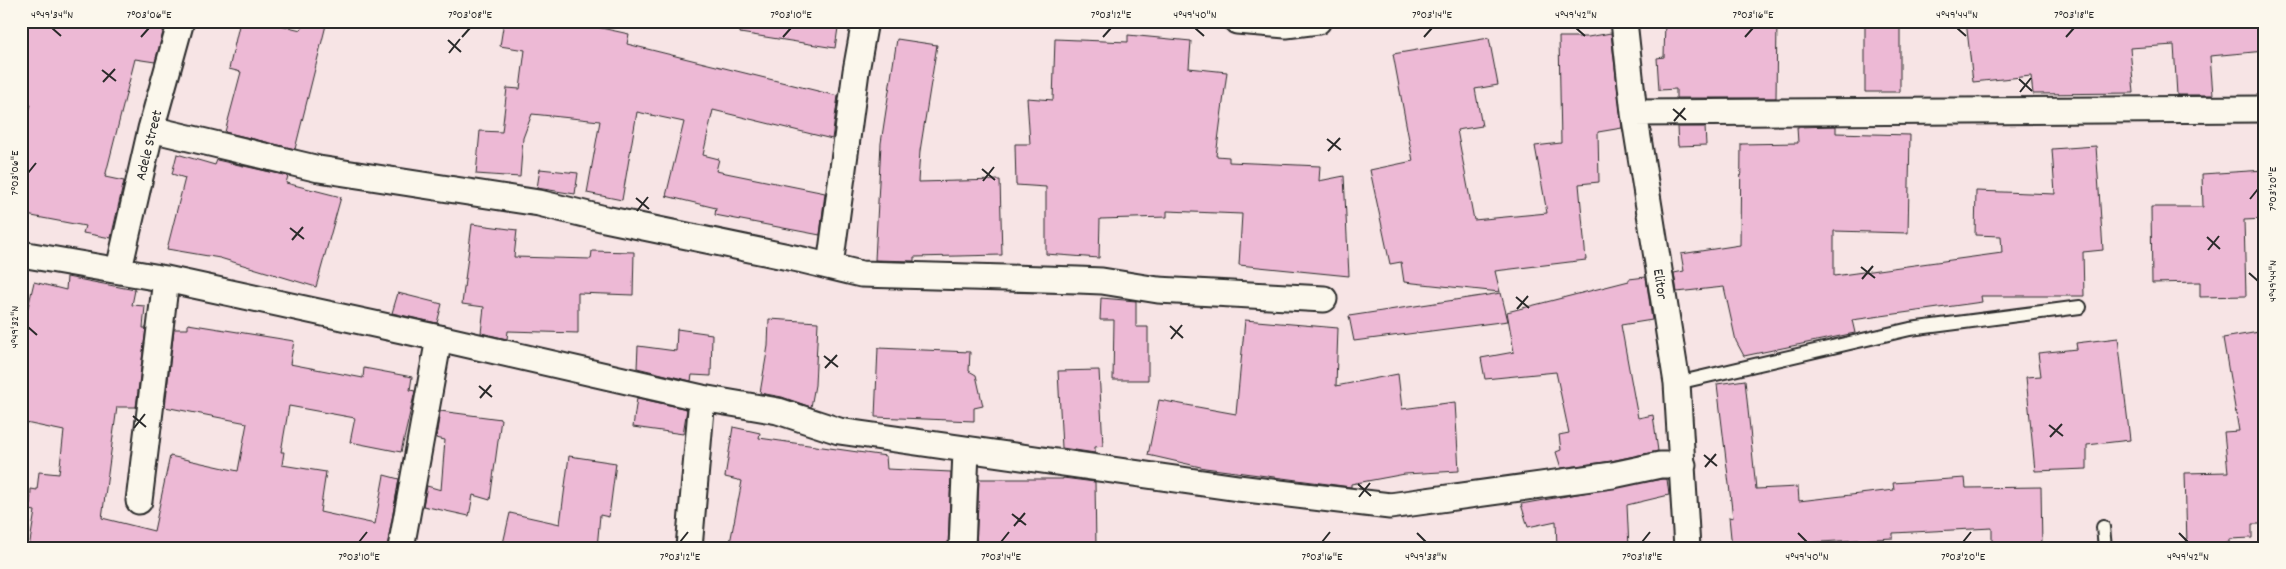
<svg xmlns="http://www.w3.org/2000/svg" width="2286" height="569" viewBox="0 0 2286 569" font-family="Dekko,sans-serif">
  <rect width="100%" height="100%" fill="#f7e4e5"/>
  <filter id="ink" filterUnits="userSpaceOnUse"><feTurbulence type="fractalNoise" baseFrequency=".02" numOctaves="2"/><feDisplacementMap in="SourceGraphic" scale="10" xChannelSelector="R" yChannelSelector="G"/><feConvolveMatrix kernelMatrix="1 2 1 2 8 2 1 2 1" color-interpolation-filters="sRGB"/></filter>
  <g filter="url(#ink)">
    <path fill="#edb9d5" stroke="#2b2b2b" d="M 21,21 L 166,21 L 155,62 L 135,59 L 105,177 L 124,181 L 111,238 L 83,233 L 85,226 L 21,214 L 21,135 L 31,105 L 21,103 Z
      M 240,21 L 263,21 L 301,30 L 304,21 L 327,21 L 295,149 L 225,132 L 241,72 L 229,69 Z
      M 504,21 L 569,21 L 629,34 L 627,44 L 838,96 L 832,139 L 713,110 L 703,155 L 719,159 L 716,171 L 825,193 L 820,235 L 715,215 L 716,208 L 666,196 L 684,122 L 637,112 L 622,200 L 587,193 L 600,121 L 532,114 L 523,138 L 520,177 L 476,174 L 480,131 L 502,132 L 507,88 L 520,89 L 525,50 L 500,46 Z
      M 741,21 L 839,21 L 835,48 L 740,33 Z
      M 1665,21 L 1777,21 L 1776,98 L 1676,98 L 1676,89 L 1659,90 L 1657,58 L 1664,57 Z
      M 1865,21 L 1900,21 L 1900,92 L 1865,92 Z
      M 1966,21 L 2265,21 L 2265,51 L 2210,56 L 2213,95 L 2177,95 L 2174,45 L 2130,48 L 2134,93 L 2033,94 L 2031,76 L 1973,82 Z
      M 1611,33 L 1622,128 L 1598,132 L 1599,182 L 1579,184 L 1586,260 L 1495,271 L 1500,292 L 1404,282 L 1401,262 L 1390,264 L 1370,170 L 1413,161 L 1393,54 L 1489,38 L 1498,85 L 1475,89 L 1482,126 L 1457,130 L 1474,220 L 1547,213 L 1535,146 L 1561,143 L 1559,37 L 1588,37 Z
      M 1128,35 L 1191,41 L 1189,68 L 1227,72 L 1216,156 L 1229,157 L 1229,162 L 1320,166 L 1319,181 L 1344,176 L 1349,276 L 1239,265 L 1242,214 L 1167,211 L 1167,217 L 1100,219 L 1099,258 L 1046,254 L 1046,187 L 1016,185 L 1015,144 L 1030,144 L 1027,98 L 1053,100 L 1055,39 L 1128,42 Z
      M 897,39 L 937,45 L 920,151 L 918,182 L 1000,180 L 1002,255 L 914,257 L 914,261 L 875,260 L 881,143 Z
      M 1836,126 L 1836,133 L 1910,135 L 1908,233 L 1834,231 L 1834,276 L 2002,253 L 2001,236 L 1975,235 L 1976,191 L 2055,194 L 2052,149 L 2096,146 L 2103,250 L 2083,252 L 2084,296 L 1981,296 L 1982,302 L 1852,320 L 1855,333 L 1744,356 L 1736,341 L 1724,287 L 1677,292 L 1674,273 L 1684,271 L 1681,254 L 1740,245 L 1741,144 L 1798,143 L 1797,127 Z
      M 1677,127 L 1705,127 L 1706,145 L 1678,146 Z
      M 177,154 L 215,165 L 217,160 L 288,176 L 286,183 L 341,197 L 316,287 L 220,258 L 167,249 L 185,178 L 172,174 Z
      M 540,169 L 578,173 L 575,194 L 537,188 Z
      M 2265,170 L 2265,219 L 2244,220 L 2246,296 L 2200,297 L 2200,282 L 2152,283 L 2151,207 L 2203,207 L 2202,174 Z
      M 472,224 L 517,230 L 514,257 L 591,259 L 592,251 L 634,252 L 633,295 L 578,293 L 578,333 L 508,331 L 507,339 L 481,333 L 484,307 L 462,304 Z
      M 67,277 L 135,290 L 132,305 L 145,306 L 143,328 L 146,328 L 136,407 L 117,407 L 102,518 L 154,531 L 170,456 L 238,471 L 247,423 L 165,407 L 174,329 L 188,329 L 188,324 L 294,341 L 290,364 L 363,378 L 364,368 L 412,377 L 410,390 L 415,391 L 401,452 L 350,442 L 355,418 L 289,406 L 281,452 L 284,452 L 282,465 L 326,472 L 320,512 L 375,524 L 384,475 L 399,479 L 387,548 L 29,548 L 35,511 L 30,510 L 31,489 L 37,490 L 39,472 L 59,474 L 64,431 L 21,422 L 21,337 L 34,282 L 66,290 Z
      M 1646,277 L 1652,320 L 1621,325 L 1638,418 L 1653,415 L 1658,451 L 1611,461 L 1561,468 L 1556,452 L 1561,450 L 1559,435 L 1569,433 L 1556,372 L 1485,379 L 1481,358 L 1514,352 L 1507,312 L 1629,281 L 1629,279 Z
      M 398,293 L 442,304 L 437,323 L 392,313 Z
      M 1501,293 L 1508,321 L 1354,341 L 1349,316 Z
      M 1101,298 L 1136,301 L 1136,327 L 1148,327 L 1148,380 L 1113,380 L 1114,320 L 1100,320 Z
      M 769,319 L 818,322 L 815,385 L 811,407 L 782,397 L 760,393 L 768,346 Z
      M 1245,320 L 1338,328 L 1336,386 L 1398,374 L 1402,409 L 1455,402 L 1459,471 L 1405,474 L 1351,484 L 1351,487 L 1205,468 L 1148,455 L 1159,400 L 1236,414 Z
      M 677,329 L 712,334 L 711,376 L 692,375 L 691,381 L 637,368 L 638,346 L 676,351 Z
      M 2259,332 L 2265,362 L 2265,455 L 2263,455 L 2265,508 L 2261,508 L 2262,524 L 2252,524 L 2252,538 L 2229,539 L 2229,543 L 2187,544 L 2185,473 L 2228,472 L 2224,432 L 2239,431 L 2223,338 Z
      M 2118,338 L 2130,440 L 2087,445 L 2087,469 L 2035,471 L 2026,377 L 2041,376 L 2038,353 L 2077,349 L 2076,343 Z
      M 878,348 L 970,352 L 969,371 L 976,375 L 983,406 L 974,408 L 974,421 L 875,417 Z
      M 1099,370 L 1103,446 L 1095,447 L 1095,453 L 1062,448 L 1058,371 Z
      M 1745,380 L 1756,489 L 1798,487 L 1799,501 L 1894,490 L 1893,483 L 1965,478 L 1966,488 L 2041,487 L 2042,548 L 1992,548 L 1992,528 L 1893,533 L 1893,538 L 1802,543 L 1802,548 L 1732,548 L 1729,517 L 1733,518 L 1717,384 Z
      M 637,398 L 687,409 L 683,434 L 633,427 Z
      M 440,411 L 501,419 L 490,500 L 473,495 L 469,516 L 423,506 L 427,486 L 441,490 L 445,440 L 436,438 Z
      M 733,427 L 760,433 L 759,438 L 886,456 L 887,469 L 951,472 L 948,548 L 729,548 L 742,481 L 725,477 Z
      M 569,456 L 616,463 L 609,517 L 600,515 L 597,548 L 502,548 L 510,513 L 560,524 Z
      M 1063,478 L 1095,482 L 1096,548 L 976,548 L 979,479 L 1063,479 Z
      M 1662,479 L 1667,479 L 1669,495 L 1627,505 L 1629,548 L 1557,548 L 1556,521 L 1528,527 L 1521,504 Z"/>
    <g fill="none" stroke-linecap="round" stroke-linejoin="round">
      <defs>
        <path id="service" d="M 1677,383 L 1910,329 L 2080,307
          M 2103,527 L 2105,548"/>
        <path id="minor" d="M 1237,21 L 1286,25 L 1318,21
          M 1624,21 L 1634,113 L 1677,383 L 1687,548
          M 1634,113 L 2265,109
          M 151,129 L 319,169 L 539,203 L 605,219 L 803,260 L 861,274 L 1078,280 L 1102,281 L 1158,290 L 1324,299
          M 21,254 L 166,279 L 439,338 L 702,398 L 778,411 L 839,431 L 1238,488 L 1390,506 L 1613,475 L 1660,465 L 1683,465
          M 830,266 L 856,71 L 865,21
          M 119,269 L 151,129 L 181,21
          M 139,501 L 166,279
          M 401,548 L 439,338
          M 689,548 L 702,398
          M 962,548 L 966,451"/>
      </defs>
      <use href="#service" stroke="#2b2b2b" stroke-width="16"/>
      <use href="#minor" stroke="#2b2b2b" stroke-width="29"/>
      <use href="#service" stroke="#fbf7ec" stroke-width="12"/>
      <use href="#minor" stroke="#fbf7ec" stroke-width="25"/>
    </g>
  </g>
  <path fill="none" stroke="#2b2b2b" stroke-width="2" d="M 52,28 L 61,36M 1195,28 L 1204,36M 1576,28 L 1585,36M 1957,28 L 1966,36M 141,37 L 149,28M 462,37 L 470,28M 783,37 L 791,28M 1103,37 L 1111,28M 1424,37 L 1432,28M 1745,37 L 1753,28M 2066,37 L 2074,28M 448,40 L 461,52M 449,53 L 460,39M 102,70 L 116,81M 2019,79 L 2032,91M 103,82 L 115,69M 2020,92 L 2031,78M 1673,109 L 1686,120M 1674,121 L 1685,108M 1327,139 L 1341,150M 1328,151 L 1340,138M 982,169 L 995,180M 28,173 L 36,163M 983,181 L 994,167M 636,198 L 649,209M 2250,199 L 2258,189M 637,211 L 648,197M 290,228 L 304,239M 2207,237 L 2220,249M 292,240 L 303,227M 2208,250 L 2219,236M 1861,267 L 1875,278M 2249,273 L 2258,281M 1862,279 L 1873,266M 1516,297 L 1529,308M 1517,309 L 1528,296M 1170,326 L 1183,338M 28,327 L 37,335M 1171,339 L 1182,325M 824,356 L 838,367M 825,368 L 837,355M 479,386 L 492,397M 480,398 L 491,385M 133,416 L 146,427M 2049,425 L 2063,436M 134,428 L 145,414M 2050,437 L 2062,424M 1704,455 L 1717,466M 1705,467 L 1716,454M 1358,484 L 1371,496M 1359,497 L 1370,483M 1012,514 L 1026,525M 1014,526 L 1025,513M 1417,533 L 1426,542M 1798,533 L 1807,542M 2179,533 L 2188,542M 359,542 L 367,532M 680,542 L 688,532M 1001,542 L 1009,532M 1322,542 L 1330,532M 1642,542 L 1650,532M 1963,542 L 1971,532"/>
  <g text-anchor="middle" stroke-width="4.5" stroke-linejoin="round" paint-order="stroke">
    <g font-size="15" fill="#2b2b2b" stroke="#fbf7ec">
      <text transform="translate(148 145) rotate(-76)" y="5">Adele Street</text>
      <text transform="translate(1661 284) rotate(81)" y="5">Elitor</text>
    </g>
  </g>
  <rect width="2286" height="569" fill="none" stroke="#fbf7ec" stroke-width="55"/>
  <rect x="28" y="28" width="2230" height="514" fill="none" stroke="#2b2b2b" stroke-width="2"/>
  <g font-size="12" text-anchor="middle" fill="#2b2b2b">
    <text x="52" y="18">4°49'34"N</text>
    <text x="149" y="18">7°03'06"E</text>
    <text x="470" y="18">7°03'08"E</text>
    <text x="791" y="18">7°03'10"E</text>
    <text x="1111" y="18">7°03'12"E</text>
    <text x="1195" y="18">4°49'40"N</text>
    <text x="1432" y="18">7°03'14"E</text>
    <text x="1576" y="18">4°49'42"N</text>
    <text x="1753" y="18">7°03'16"E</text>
    <text x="1957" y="18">4°49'44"N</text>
    <text x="2074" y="18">7°03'18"E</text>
    <text transform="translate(14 173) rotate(-90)" y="4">7°03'06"E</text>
    <text transform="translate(2272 189) rotate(-90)" y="4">7°03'20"E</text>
    <text transform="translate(2272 281) rotate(-90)" y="4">4°49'44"N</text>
    <text transform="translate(14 327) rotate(-90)" y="4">4°49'32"N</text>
    <text x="359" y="560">7°03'10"E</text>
    <text x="680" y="560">7°03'12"E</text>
    <text x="1001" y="560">7°03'14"E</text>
    <text x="1322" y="560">7°03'16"E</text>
    <text x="1426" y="560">4°49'38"N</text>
    <text x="1642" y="560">7°03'18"E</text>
    <text x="1807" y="560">4°49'40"N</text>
    <text x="1963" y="560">7°03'20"E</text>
    <text x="2188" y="560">4°49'42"N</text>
  </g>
</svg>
